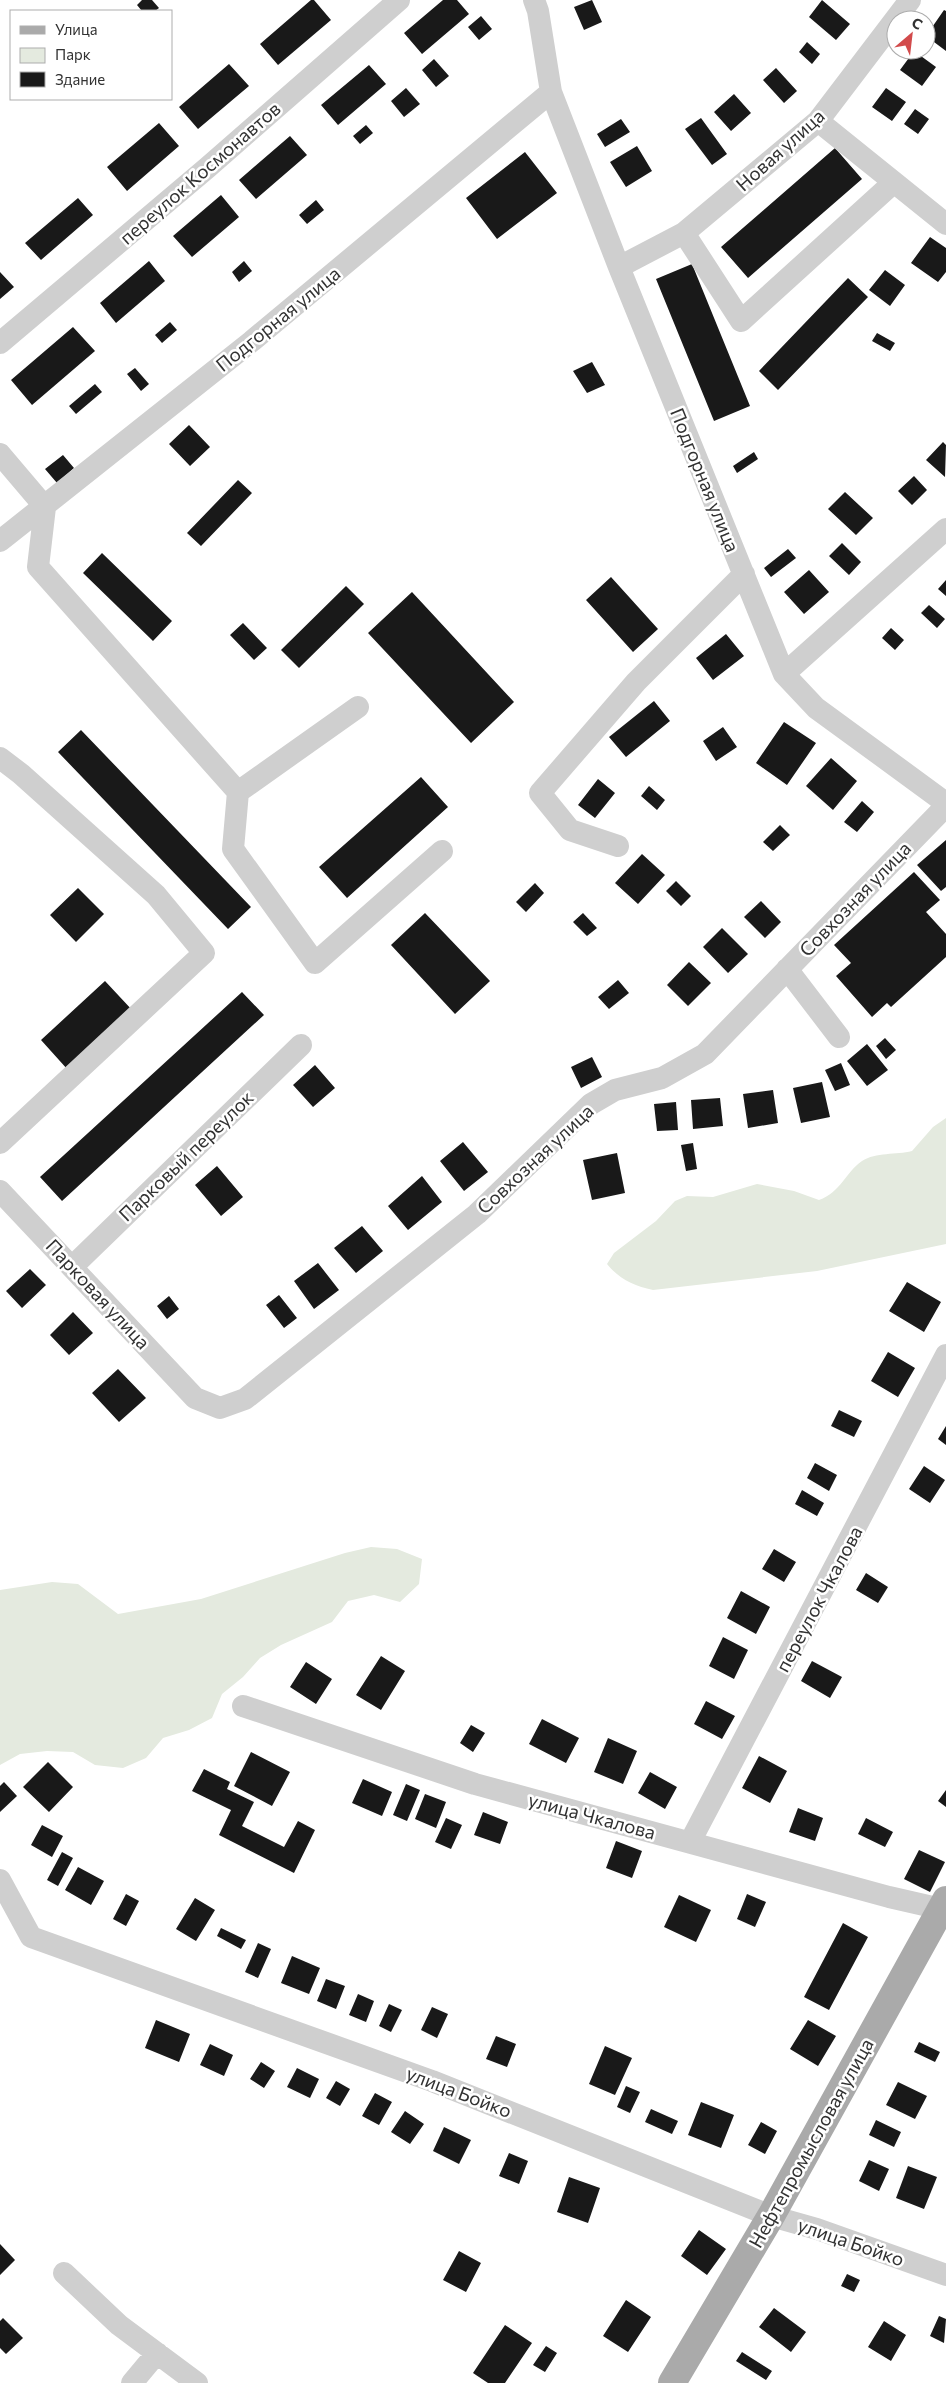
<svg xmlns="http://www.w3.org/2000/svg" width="946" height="2383" viewBox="0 0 946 2383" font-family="Commissioner,sans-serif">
  <rect width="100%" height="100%" fill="#fff"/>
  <path fill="#e4eadf" d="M 946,1118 L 946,1244 L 817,1271 L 653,1290 C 634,1286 619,1279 607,1264 L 614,1253 L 656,1221 L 675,1201 L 687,1196 L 713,1197 L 757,1184 L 794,1191 L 819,1200 C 841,1192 845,1173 862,1161 C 876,1152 896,1155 912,1151 L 933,1127 Z
    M 371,1547 L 397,1549 L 422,1559 L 419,1584 L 400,1602 L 374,1595 L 348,1601 L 332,1622 L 281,1645 L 260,1658 L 243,1677 L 222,1694 L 212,1718 L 189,1730 L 163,1738 L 146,1758 L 123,1768 L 95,1765 L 73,1752 L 47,1751 L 20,1754 L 0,1765 L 0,1590 L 52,1582 L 78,1584 L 118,1614 L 201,1599 L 345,1553 Z"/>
  <path fill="#191919" d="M 142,0 L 152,0 L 159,8 L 155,11 L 142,11 L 137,5 Z
    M 311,0 L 314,0 L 331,20 L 278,65 L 260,44 Z
    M 443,0 L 457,0 L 469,14 L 422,54 L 404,33 Z
    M 592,0 L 602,22 L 584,30 L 574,7 Z
    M 822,0 L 850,24 L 836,40 L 809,17 Z
    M 944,10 L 946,11 L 946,51 L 926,36 Z
    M 481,16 L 492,29 L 479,40 L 468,27 Z
    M 807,42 L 820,54 L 812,64 L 799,52 Z
    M 914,51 L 936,67 L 922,86 L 900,70 Z
    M 434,59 L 449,76 L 436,87 L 422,70 Z
    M 229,64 L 249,86 L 198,129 L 179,107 Z
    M 369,65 L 386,84 L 338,125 L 321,105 Z
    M 776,68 L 797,91 L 784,103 L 763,80 Z
    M 406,88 L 420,104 L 404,117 L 391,101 Z
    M 886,88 L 906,102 L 892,121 L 872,107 Z
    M 734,94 L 751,113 L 731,131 L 714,112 Z
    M 915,109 L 929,119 L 918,134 L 904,124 Z
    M 701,118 L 727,154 L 712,165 L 685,129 Z
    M 621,119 L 630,132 L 605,147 L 597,134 Z
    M 159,123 L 179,146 L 127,191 L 107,167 Z
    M 366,125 L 373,133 L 360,144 L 353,136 Z
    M 290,136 L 307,155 L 256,199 L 239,180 Z
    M 637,146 L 652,171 L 626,187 L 610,162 Z
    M 835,148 L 862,179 L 748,278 L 721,247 Z
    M 525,152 L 557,193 L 497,239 L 466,198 Z
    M 221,195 L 239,217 L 192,257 L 173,236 Z
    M 78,198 L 93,215 L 41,260 L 25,243 Z
    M 316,200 L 324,210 L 307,224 L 299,215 Z
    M 930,237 L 946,248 L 946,272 L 938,282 L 911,263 Z
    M 149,261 L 165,281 L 116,323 L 100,303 Z
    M 244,261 L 252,271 L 239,282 L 232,272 Z
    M 692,264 L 750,406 L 714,421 L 656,279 Z
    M 885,270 L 905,285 L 890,306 L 869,290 Z
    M 0,272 L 14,287 L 0,299 Z
    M 848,278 L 868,297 L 778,390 L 759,371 Z
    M 170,322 L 177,330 L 162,343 L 155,335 Z
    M 73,327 L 95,351 L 32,405 L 11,380 Z
    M 877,333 L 895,343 L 890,351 L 872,341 Z
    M 592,362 L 605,385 L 587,393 L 573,371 Z
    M 135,368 L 149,384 L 141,391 L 127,374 Z
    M 95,384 L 102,392 L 76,414 L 69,406 Z
    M 189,425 L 210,447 L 190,466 L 169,444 Z
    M 943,442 L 946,445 L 945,477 L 926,460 Z
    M 754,452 L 758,459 L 737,473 L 733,466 Z
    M 63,455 L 74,468 L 57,483 L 45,469 Z
    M 914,476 L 927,490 L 912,505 L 898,491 Z
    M 238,480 L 252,493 L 201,546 L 187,533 Z
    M 845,492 L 873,518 L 856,535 L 828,509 Z
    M 842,543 L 861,562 L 849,575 L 829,556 Z
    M 788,549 L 796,558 L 771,577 L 764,568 Z
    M 102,553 L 172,621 L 153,641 L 83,573 Z
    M 809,570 L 829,592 L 804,614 L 784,592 Z
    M 611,577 L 658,629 L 633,652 L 586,600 Z
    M 946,580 L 946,596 L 938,589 Z
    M 346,586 L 364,604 L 299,668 L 281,650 Z
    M 412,592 L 514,702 L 471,743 L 368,633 Z
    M 929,605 L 945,619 L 937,628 L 921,613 Z
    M 243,623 L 267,648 L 254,660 L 230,635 Z
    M 891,628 L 904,640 L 895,650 L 882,638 Z
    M 726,634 L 744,656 L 713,680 L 696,658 Z
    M 654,701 L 670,721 L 626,757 L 609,737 Z
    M 784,722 L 816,743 L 787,785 L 756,763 Z
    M 723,727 L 737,747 L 716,761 L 703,741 Z
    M 81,730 L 251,907 L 228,929 L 58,752 Z
    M 831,758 L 857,781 L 833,810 L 806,786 Z
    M 421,777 L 448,807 L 347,898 L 319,867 Z
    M 598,779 L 615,793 L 595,818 L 578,805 Z
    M 649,786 L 665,800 L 657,810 L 641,796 Z
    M 862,801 L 874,812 L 857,832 L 844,822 Z
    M 780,825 L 790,835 L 773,851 L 763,842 Z
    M 946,840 L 946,887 L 941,891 L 917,865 Z
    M 642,854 L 665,875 L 638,904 L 615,883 Z
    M 914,872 L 940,900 L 926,912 L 946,934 L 946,957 L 891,1007 L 887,1003 L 872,1017 L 836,976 L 851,963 L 834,945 Z
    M 676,881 L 691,896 L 681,906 L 666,891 Z
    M 535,883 L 544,893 L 526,912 L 516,902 Z
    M 78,888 L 104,914 L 76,942 L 50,915 Z
    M 761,901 L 781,922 L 765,938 L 744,917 Z
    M 425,913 L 490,981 L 455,1014 L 391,945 Z
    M 583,913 L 597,928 L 587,936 L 573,922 Z
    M 722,928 L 748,954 L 728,973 L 703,947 Z
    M 689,962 L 711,983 L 688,1006 L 667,985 Z
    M 618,980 L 629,993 L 609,1009 L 598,997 Z
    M 105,981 L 133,1011 L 68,1070 L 41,1040 Z
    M 242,992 L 264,1015 L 62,1201 L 40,1177 Z
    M 885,1038 L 896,1050 L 886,1059 L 876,1046 Z
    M 867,1044 L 888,1070 L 867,1086 L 847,1061 Z
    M 592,1057 L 602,1077 L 581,1088 L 571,1067 Z
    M 841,1063 L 850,1085 L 835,1091 L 825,1070 Z
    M 315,1065 L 335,1088 L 313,1107 L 293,1085 Z
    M 822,1082 L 830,1117 L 801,1123 L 793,1088 Z
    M 773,1090 L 778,1123 L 748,1128 L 743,1094 Z
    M 720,1098 L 723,1126 L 693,1129 L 691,1100 Z
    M 676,1102 L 678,1130 L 657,1131 L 654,1104 Z
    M 463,1142 L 488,1172 L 464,1191 L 440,1161 Z
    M 693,1143 L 697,1169 L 686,1171 L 681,1145 Z
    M 617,1153 L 625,1193 L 592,1200 L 583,1160 Z
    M 217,1166 L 243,1197 L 221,1216 L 195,1185 Z
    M 422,1176 L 442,1202 L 408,1230 L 388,1206 Z
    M 362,1226 L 383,1251 L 356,1273 L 334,1248 Z
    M 318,1263 L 339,1290 L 314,1309 L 294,1281 Z
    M 30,1269 L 46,1285 L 22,1308 L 6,1291 Z
    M 907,1282 L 941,1302 L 924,1332 L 889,1311 Z
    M 279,1295 L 297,1318 L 284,1328 L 266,1305 Z
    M 169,1296 L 179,1309 L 167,1319 L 157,1306 Z
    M 73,1312 L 93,1333 L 69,1355 L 50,1335 Z
    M 888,1352 L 915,1368 L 898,1397 L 871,1381 Z
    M 118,1369 L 146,1398 L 119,1422 L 92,1393 Z
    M 839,1410 L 862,1421 L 854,1437 L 831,1426 Z
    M 946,1426 L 946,1445 L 938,1439 Z
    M 815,1463 L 837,1475 L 829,1491 L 807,1478 Z
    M 924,1466 L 945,1480 L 930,1503 L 909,1489 Z
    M 802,1490 L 824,1503 L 817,1516 L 795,1504 Z
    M 774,1549 L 796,1562 L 784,1582 L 762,1569 Z
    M 866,1573 L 888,1587 L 878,1603 L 856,1590 Z
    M 741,1591 L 770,1607 L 756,1634 L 727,1618 Z
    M 723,1637 L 748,1650 L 734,1679 L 709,1666 Z
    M 381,1656 L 405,1671 L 381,1710 L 356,1695 Z
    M 812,1661 L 842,1677 L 830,1698 L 801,1681 Z
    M 306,1662 L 332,1679 L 316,1704 L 290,1687 Z
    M 706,1701 L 735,1716 L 722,1739 L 694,1724 Z
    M 542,1719 L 579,1738 L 566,1763 L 529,1744 Z
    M 471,1725 L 485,1733 L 473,1752 L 460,1743 Z
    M 608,1738 L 637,1751 L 623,1784 L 594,1772 Z
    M 251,1752 L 290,1772 L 272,1806 L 234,1786 Z
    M 759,1756 L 787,1771 L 770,1803 L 742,1788 Z
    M 48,1762 L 73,1787 L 49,1812 L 23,1787 Z
    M 204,1769 L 230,1782 L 227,1789 L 254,1802 L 242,1826 L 284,1847 L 298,1821 L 315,1830 L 294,1873 L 219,1835 L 231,1810 L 192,1791 Z
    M 650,1772 L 677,1787 L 665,1809 L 638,1793 Z
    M 363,1779 L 392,1792 L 382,1816 L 352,1803 Z
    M 4,1782 L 17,1796 L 0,1812 L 0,1786 Z
    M 406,1784 L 420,1790 L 407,1821 L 393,1815 Z
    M 946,1790 L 946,1807 L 938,1801 Z
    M 425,1794 L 446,1802 L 436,1828 L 415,1819 Z
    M 798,1808 L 823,1818 L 815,1841 L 789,1832 Z
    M 483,1812 L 508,1822 L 500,1844 L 474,1835 Z
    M 446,1818 L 462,1825 L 451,1849 L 435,1842 Z
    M 866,1818 L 893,1832 L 885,1847 L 858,1834 Z
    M 42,1825 L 63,1836 L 52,1857 L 31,1845 Z
    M 616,1841 L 642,1851 L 632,1878 L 606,1868 Z
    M 919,1850 L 945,1862 L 930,1892 L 904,1879 Z
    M 62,1852 L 73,1858 L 58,1886 L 47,1880 Z
    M 78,1867 L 104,1881 L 91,1905 L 65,1890 Z
    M 126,1894 L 139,1901 L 126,1926 L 113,1919 Z
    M 747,1894 L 766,1902 L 755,1927 L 737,1919 Z
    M 679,1895 L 711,1910 L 696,1942 L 664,1927 Z
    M 195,1898 L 215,1910 L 196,1941 L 176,1929 Z
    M 843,1923 L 868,1937 L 829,2010 L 804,1997 Z
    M 221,1928 L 246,1940 L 241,1949 L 217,1936 Z
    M 258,1943 L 271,1949 L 258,1978 L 245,1972 Z
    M 292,1956 L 320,1968 L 309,1994 L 281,1983 Z
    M 326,1979 L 345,1986 L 336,2009 L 317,2001 Z
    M 358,1994 L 374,2001 L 366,2022 L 349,2015 Z
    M 389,2004 L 402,2010 L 391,2032 L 379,2026 Z
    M 432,2007 L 448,2014 L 437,2038 L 421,2030 Z
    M 156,2020 L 190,2034 L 179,2062 L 145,2048 Z
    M 808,2020 L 836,2036 L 818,2066 L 790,2049 Z
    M 496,2036 L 516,2044 L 507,2067 L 486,2059 Z
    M 919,2042 L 940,2052 L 935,2062 L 914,2052 Z
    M 210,2044 L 233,2055 L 224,2076 L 200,2065 Z
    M 605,2046 L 632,2058 L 615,2095 L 589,2084 Z
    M 261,2062 L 275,2071 L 264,2088 L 250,2079 Z
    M 297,2068 L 319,2079 L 310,2098 L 287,2087 Z
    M 336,2081 L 350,2089 L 340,2106 L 326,2098 Z
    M 898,2082 L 927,2096 L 915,2119 L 886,2105 Z
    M 626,2086 L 640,2092 L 630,2113 L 617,2107 Z
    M 375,2093 L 392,2102 L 379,2125 L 362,2116 Z
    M 701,2102 L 734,2115 L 721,2148 L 688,2135 Z
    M 651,2109 L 678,2121 L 672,2134 L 645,2122 Z
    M 405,2111 L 424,2124 L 410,2144 L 391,2132 Z
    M 876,2120 L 901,2132 L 894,2147 L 869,2135 Z
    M 761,2122 L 777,2131 L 765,2154 L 748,2145 Z
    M 444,2127 L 471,2140 L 459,2164 L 433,2151 Z
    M 509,2153 L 528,2161 L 519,2184 L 499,2176 Z
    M 869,2160 L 889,2169 L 879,2191 L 859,2181 Z
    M 908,2166 L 937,2177 L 924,2209 L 896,2198 Z
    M 569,2177 L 600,2188 L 588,2223 L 557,2212 Z
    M 699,2230 L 726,2249 L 707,2275 L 681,2256 Z
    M 0,2244 L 15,2260 L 0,2275 Z
    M 459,2251 L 481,2263 L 466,2292 L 443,2280 Z
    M 847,2274 L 860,2280 L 854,2292 L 841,2286 Z
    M 626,2300 L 651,2317 L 628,2352 L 603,2336 Z
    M 774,2308 L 806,2332 L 791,2352 L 759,2327 Z
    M 939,2316 L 946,2319 L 944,2343 L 930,2336 Z
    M 3,2318 L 23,2338 L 6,2354 L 0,2348 L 0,2321 Z
    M 884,2321 L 906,2335 L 891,2361 L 868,2347 Z
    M 505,2325 L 532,2343 L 505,2383 L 488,2383 L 473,2373 Z
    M 546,2346 L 557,2353 L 545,2372 L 533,2365 Z
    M 742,2352 L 772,2371 L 766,2380 L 736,2361 Z"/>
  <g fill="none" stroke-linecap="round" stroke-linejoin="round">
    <path stroke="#cfcfcf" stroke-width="22" d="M 534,0 L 538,11 L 551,92 L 619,267 L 784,674 L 816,708 L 946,803
      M 818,121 L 946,224
      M 684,233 L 741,321 L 893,183
      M 619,267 L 684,233 L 818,121 L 910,0
      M 0,343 L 207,168 L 399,0
      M 0,454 L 45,507 L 38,567 L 238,792 L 358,707
      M 0,541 L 252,341 L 551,92
      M 784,674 L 946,529
      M 0,758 L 21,774 L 156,895 L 204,953 L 0,1143
      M 238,792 L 233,849 L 315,963 L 442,851
      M 618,846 L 570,830 L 540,793 L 636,682 L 744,574
      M 787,969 L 839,1037
      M 0,1191 L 195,1398 L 220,1408 L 245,1399 L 477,1214 L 591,1104 L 615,1090 L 662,1078 L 705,1054 L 946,806
      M 72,1267 L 301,1045
      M 243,1706 L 475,1784 L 889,1897 L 946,1910
      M 690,1842 L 946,1355
      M 0,1880 L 31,1937 L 432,2081 L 771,2216 L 817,2229 L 946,2275
      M 64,2273 L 119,2325 L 197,2383
      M 132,2383 L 157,2353"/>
    <path stroke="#aaa" stroke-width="28" d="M 672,2383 L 771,2216 L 946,1900"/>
  </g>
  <g text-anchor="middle" stroke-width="5" stroke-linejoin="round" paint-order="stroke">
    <g font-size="19" fill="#323232" stroke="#fff">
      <text transform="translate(780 150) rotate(-42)" y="7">Новая улица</text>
      <text transform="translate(200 173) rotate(-41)" y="7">переулок Космонавтов</text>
      <text transform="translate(278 319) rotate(-39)" y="7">Подгорная улица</text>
      <text transform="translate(705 480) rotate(68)" y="7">Подгорная улица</text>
      <text transform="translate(855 899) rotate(-46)" y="7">Совхозная улица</text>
      <text transform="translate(186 1156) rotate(-44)" y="7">Парковый переулок</text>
      <text transform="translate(535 1159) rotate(-43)" y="7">Совхозная улица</text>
      <text transform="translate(98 1294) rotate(47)" y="7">Парковая улица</text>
      <text transform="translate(819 1599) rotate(-62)" y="7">переулок Чкалова</text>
      <text transform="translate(592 1816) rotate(15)" y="7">улица Чкалова</text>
      <text transform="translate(459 2092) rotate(21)" y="7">улица Бойко</text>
      <text transform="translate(811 2143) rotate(-61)" y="7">Нефтепромысловая улица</text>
      <text transform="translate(851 2242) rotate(19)" y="7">улица Бойко</text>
    </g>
  </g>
  <rect x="10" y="10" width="162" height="90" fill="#ffffff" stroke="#adadad"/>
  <rect x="20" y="26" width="25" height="8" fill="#aaaaaa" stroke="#adadad"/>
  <text x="55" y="35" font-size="15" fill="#323232">Улица</text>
  <rect x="20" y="48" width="25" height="15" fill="#e4eadf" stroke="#adadad"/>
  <text x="55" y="60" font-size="15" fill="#323232">Парк</text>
  <rect x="20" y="72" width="25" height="15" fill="#191919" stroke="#adadad"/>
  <text x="55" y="85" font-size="15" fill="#323232">Здание</text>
  <g transform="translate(911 35) rotate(28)"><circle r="24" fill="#ffffff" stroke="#adadad"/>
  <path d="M0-4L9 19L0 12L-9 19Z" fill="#d24b4c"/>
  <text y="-8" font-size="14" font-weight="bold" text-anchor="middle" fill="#323232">С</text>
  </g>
</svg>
